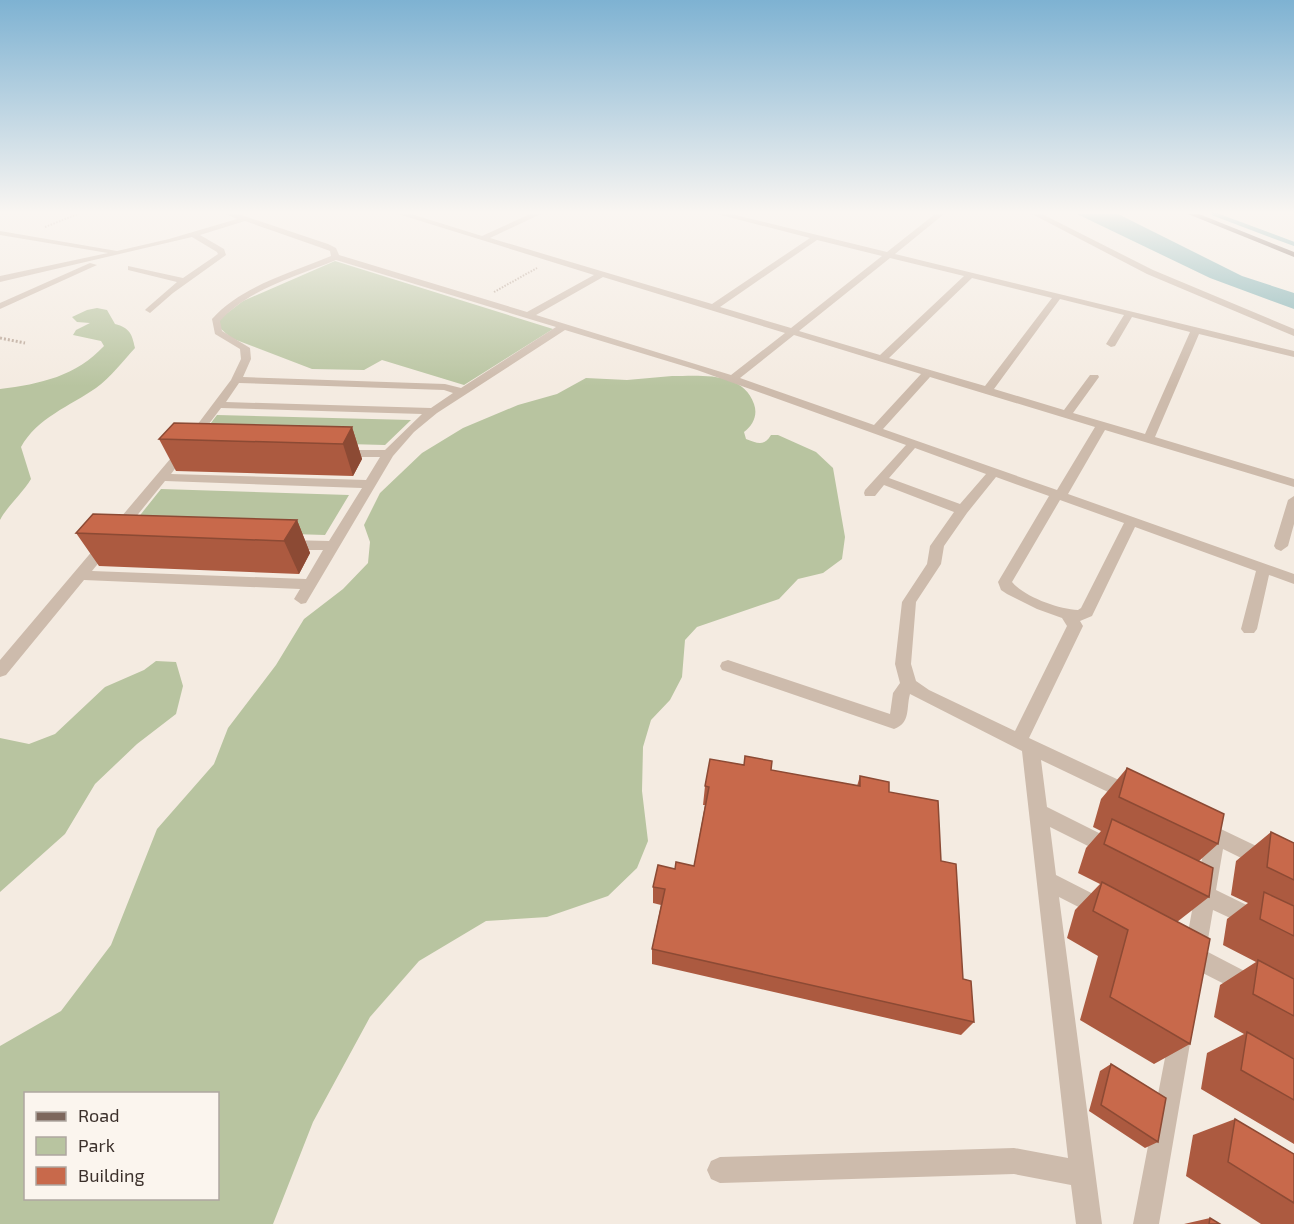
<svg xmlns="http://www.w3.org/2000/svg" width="1294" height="1224" viewBox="0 0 1294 1224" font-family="'Exo 2',sans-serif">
  <rect width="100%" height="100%" fill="#f4ebe1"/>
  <path fill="#b8c4a0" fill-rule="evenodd" d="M 335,261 L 553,329 L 464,385 L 382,360 L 364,370 L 312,369 L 231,338 L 220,328 L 218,320 L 243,301 Z
    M 97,308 L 107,310 L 115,324 C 130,328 132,334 135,348 C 123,361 111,377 96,388 C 70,406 37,418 21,447 L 31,479 C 22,494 8,505 0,520 L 0,389 C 41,384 76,376 104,346 L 101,341 L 73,335 L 76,330 L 90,323 L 77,322 L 72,317 L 87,310 Z
    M 672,376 C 700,376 743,371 754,404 C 758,415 753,425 744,432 L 746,439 C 757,443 764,447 771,435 L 778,435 L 816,452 L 833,468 L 845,537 L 842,559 L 823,573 L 798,579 L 779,599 L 697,627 L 685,640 L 682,677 L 670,700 L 651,720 L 643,747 L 642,791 L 648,841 L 637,868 L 608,896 L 547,917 L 486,921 L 419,961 L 370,1017 L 313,1122 L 273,1224 L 0,1224 L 0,1046 L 61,1011 L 111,945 L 157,829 L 214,764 L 228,728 L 276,665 L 304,619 L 343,589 L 368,563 L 370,542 L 364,525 L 380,493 L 422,453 L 463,428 L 518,405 L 557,394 L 586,378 L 627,380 ZM 26,1094 L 218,1094 L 218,1198 L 26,1198 Z
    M 217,415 L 411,420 L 385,445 L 198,440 Z
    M 161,489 L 349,495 L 325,535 L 129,529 Z
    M 156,661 L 176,662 L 183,686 L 176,714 L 137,744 L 95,784 L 65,834 L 0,892 L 0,738 L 29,744 L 55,734 L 105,687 L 144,670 Z"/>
  <path fill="#7fb0b2" d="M 1077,214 L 1118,214 L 1242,276 L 1294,293 L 1294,309 L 1210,278 Z"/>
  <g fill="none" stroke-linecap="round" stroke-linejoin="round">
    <path stroke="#7fb0b2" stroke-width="4" d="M 1214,214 L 1294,244"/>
    <path stroke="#b9a596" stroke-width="2" stroke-dasharray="1.5 1.5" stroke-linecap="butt" d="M 45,227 L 78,214
      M 494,292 L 537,268"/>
    <path stroke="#b9a596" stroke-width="3" stroke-dasharray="2 2" stroke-linecap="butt" d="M 0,338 L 25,343"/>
    <path fill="#cdbbac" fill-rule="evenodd" d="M 226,214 L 238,214 L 328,244 L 336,248 L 339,255 L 527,312 L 594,275 L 398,214 L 411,214 L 482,236 L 530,214 L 541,214 L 490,238 L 712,304 L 810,238 L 717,214 L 731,214 L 887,252 L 935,214 L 944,214 L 895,254 L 1294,351 L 1294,357 L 1199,334 L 1155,437 L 1294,479 L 1294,487 L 1105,430 L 1068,494 L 1294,574 L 1294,584 L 1269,575 L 1257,629 L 1254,633 L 1244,633 L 1241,629 L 1256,571 L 1135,527 L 1092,616 L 1080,621 L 1083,626 L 1029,738 L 1136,788 L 1138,794 L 1136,800 L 1129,802 L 1041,760 L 1047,807 L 1117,842 L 1120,848 L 1117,854 L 1110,857 L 1050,827 L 1056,875 L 1109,902 L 1112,909 L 1109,916 L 1102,919 L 1059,897 L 1102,1224 L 1076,1224 L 1071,1185 L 1014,1174 L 720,1183 L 711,1179 L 707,1170 L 711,1161 L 720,1157 L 1014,1148 L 1068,1158 L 1022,751 L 910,694 C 906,708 911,723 894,729 L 722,670 L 720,666 L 722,662 L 728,660 L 890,714 L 893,693 L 900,683 L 895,664 L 902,602 L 927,564 L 930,546 L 954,512 L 884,485 L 875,496 L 865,496 L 864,493 L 865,490 L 906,445 L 697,370 L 565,330 L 437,413 L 414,432 L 393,456 L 306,603 L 301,604 L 294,599 L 300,589 L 84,580 L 6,675 L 0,677 L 0,660 L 182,445 L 231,380 L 241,359 L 240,349 L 215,334 L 212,319 C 241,286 291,273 331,256 L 330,251 L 322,248 L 245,221 L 200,235 L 224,249 L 226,255 L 173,293 L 150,313 L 145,310 L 147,308 L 177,282 L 128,270 L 128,266 L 183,278 L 218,254 L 217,252 L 192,237 L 0,282 L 0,276 L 108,253 L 0,235 L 0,231 L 117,251 L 169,239 L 237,219 ZM 817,240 L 882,256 L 791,328 L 720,307 ZM 890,258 L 964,276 L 880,355 L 799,331 ZM 336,260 L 556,327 L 461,388 L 445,384 L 243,377 L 251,359 L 250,348 L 222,331 L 220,321 C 248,289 298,276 336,260 ZM 603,277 L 785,333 L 731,375 L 536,315 ZM 972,278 L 1052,298 L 985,386 L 889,358 ZM 1060,299 L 1124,315 L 1106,344 L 1111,347 L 1115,346 L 1132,317 L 1190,332 L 1145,434 L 1073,413 L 1099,377 L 1098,375 L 1090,375 L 1064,410 L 994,389 ZM 794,335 L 921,374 L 874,425 L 740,378 ZM 930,377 L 1095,427 L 1057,490 L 883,429 ZM 239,383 L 444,390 L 453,393 L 431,408 L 226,402 ZM 221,408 L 422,414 L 385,450 L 337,450 L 335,453 L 341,457 L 380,457 L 366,480 L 171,474 ZM 915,448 L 986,474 L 960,504 L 889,478 ZM 996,477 L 1049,496 L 998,582 L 1001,590 L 1007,594 L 1037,609 L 1062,618 L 1067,626 L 1015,731 L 929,690 L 916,681 L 911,664 L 916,602 L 941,564 L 944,546 L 967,513 ZM 165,481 L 362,488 L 329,541 L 287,540 L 280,545 L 287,550 L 323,550 L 306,579 L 92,571 ZM 1060,500 L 1124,523 L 1081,608 L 1078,610 C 1058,609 1025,597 1012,582 Z
      M 1032,214 L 1042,214 L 1153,270 L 1294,329 L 1294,336 L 1147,274 Z
      M 90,263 L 97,265 L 0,309 L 0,303 Z
      M 1294,496 L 1294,524 L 1288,546 L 1281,551 L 1276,549 L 1274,546 L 1288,500 Z
      M 1202,820 L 1294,864 L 1294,884 L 1223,849 L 1216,890 L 1263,913 L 1266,920 L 1263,927 L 1256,930 L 1213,910 L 1206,951 L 1256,977 L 1259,985 L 1256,993 L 1248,996 L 1179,961 L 1176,953 L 1179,945 L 1186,943 L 1194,900 L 1189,892 L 1192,885 L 1197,883 L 1206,840 L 1195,835 L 1192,829 L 1195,823 Z
      M 1181,1021 L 1189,1024 L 1192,1032 L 1159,1224 L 1133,1224 L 1170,1032 L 1173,1024 Z"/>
    <path fill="#7d675c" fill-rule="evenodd" d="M 1188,214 L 1199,214 L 1294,252 L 1294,257 Z"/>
  </g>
  <path fill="#ac5a40" d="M 352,427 L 362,459 L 353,476 L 176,471 L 159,439 Z
    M 297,520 L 310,553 L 299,574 L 99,566 L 76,533 Z
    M 744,765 L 857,786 L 860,776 L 889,792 L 941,861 L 963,979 L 974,1022 L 961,1035 L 652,964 L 652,949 L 661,905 L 653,903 L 653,887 L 675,869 L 694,866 L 705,805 L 703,805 L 705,786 Z
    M 1127,768 L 1218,844 L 1199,861 L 1209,897 L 1177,922 L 1190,1044 L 1154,1064 L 1080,1020 L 1098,956 L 1067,938 L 1075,910 L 1100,884 L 1078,873 L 1086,848 L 1101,831 L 1093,827 L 1101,799 Z
    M 1271,832 L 1294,843 L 1294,1144 L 1201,1089 L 1207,1053 L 1244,1034 L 1214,1017 L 1220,985 L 1256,962 L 1223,945 L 1227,919 L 1248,903 L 1231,895 L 1236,861 Z
    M 1111,1064 L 1158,1142 L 1145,1148 L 1089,1111 L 1100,1071 Z
    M 1235,1119 L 1294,1154 L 1294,1224 L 1261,1224 L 1186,1176 L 1193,1135 Z
    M 1210,1218 L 1220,1224 L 1184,1224 Z"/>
  <path fill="#8c4a34" d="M 352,427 L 362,459 L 353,476 L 343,444 Z
    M 297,520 L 310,553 L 299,574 L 284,541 Z"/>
  <path fill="#c8694b" stroke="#8c4a34" stroke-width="1.5" d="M 174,423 L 352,427 L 343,444 L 159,439 Z
    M 93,514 L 297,520 L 284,541 L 76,533 Z
    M 745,756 L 772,761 L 771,770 L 860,786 L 860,776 L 889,782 L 889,792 L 938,801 L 941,861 L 956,864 L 963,979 L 971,981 L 974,1022 L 652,949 L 665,889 L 653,887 L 658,865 L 675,869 L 676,862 L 694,866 L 709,787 L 705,786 L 710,759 L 744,765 Z
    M 1127,768 L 1224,814 L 1218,844 L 1119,797 Z
    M 1112,819 L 1213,868 L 1209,897 L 1104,844 Z
    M 1271,832 L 1294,843 L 1294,880 L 1267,867 Z
    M 1102,882 L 1210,939 L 1190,1044 L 1110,997 L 1128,930 L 1093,911 Z
    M 1264,892 L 1294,906 L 1294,936 L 1260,919 Z
    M 1258,960 L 1294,979 L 1294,1016 L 1253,994 Z
    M 1247,1032 L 1294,1059 L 1294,1100 L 1241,1070 Z
    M 1111,1064 L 1166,1098 L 1158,1142 L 1101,1105 Z
    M 1235,1119 L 1294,1154 L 1294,1203 L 1228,1162 Z
    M 1210,1218 L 1220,1224 L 1209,1224 Z"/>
  <linearGradient id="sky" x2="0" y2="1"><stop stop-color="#7eb2d2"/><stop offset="0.55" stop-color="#faf6f2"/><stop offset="1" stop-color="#faf6f2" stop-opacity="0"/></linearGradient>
  <rect width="1294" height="386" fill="url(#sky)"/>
  <rect x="24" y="1092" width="195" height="108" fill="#fbf5ee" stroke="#aea6a0" stroke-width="1.5"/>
  <rect x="36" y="1112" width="30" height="9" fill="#7d675c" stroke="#aea6a0" stroke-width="1.5"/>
  <text x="78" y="1122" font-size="18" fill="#3b302b">Road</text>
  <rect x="36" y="1137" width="30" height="18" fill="#b8c4a0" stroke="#aea6a0" stroke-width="1.5"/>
  <text x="78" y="1152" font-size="18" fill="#3b302b">Park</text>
  <rect x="36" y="1167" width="30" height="18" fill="#c8694b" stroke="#aea6a0" stroke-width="1.5"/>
  <text x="78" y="1182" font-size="18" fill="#3b302b">Building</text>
</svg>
